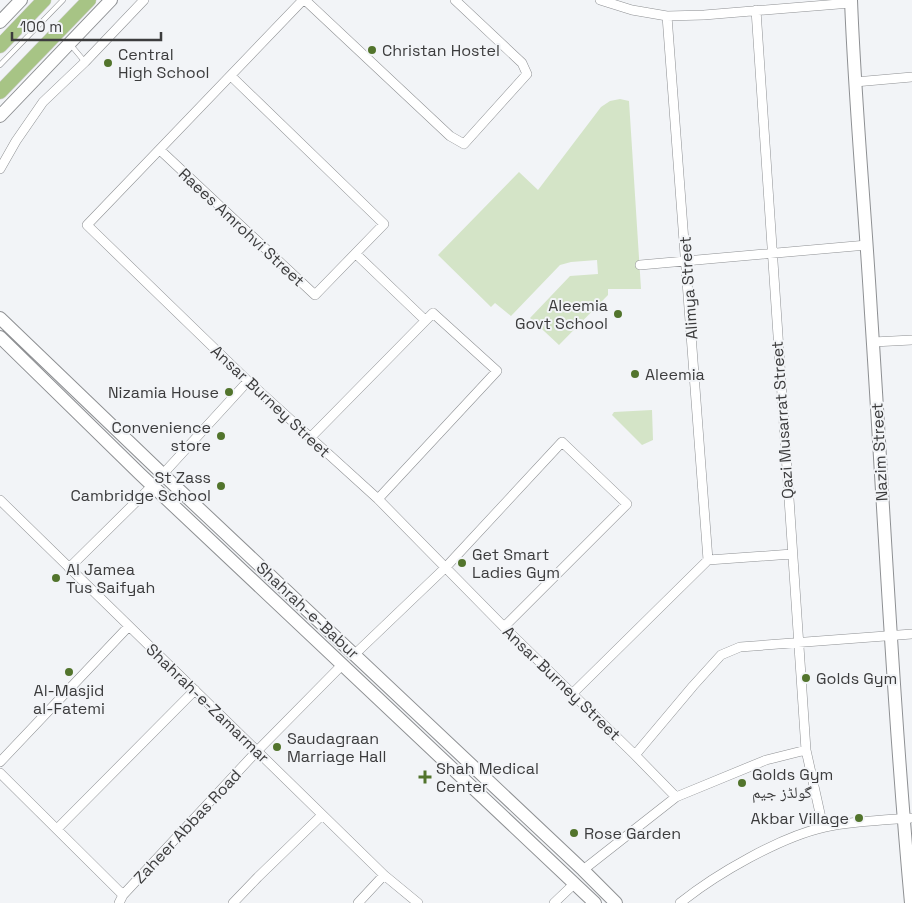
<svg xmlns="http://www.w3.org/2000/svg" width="912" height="903" viewBox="0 0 912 903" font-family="'Space Grotesk','Noto Naskh Arabic',sans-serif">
  <rect width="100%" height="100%" fill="#f2f4f7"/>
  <path fill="#d4e4c7" d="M 620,99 L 629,101 L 641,289 L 608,289 L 608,295 L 559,345 L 530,318 L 570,276 L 598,274 L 597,260 L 571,262 L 560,265 L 511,316 L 495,303 L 491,307 L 438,255 L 519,172 L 538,190 L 601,107 L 610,101 Z
    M 652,410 L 653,440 L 642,445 L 612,415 L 614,412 Z"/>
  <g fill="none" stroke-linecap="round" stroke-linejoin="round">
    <defs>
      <path id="lane" d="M 70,44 L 85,62
        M 0,65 L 63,0"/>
      <path id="street" d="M 303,0 L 87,225 L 248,381 L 378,499 L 504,627 L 635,755 L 676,797
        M 305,0 L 450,136 L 464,144 L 527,74 L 522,63 L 455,0
        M 600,0 L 632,10 L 667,16 L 704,15 L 851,3
        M 756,10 L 806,750 L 823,827
        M 667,16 L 708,560
        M 855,82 L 912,77
        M 160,150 L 315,295 L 384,224 L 231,76
        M 0,169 L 16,141 L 43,102 L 85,62 L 144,0
        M 356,254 L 425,320
        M 640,265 L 867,245
        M 873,342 L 912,340
        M 310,438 L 433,313 L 497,371 L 378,499
        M 163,474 L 248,381
        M 0,500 L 384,875 L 418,903
        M 69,568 L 153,485
        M 355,654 L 446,567 L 562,442 L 627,504 L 504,627
        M 572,694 L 708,560 L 792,554
        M 635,755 L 693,686 L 721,655 L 740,647 L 912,634
        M 0,762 L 129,626
        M 0,773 L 123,895
        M 57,829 L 195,690
        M 583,870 L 676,797 L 766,760 L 806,750
        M 119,903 L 123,895 L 257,751 L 342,665
        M 233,903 L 258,877 L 322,815
        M 358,903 L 384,875
        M 554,903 L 575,883
        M 680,903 C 716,874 780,837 825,827 C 853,821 883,820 912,818"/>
      <path id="secondary" d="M 851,0 C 855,105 865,209 871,313 C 884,510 893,707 911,903
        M 0,22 L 21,0
        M 0,116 L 111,0
        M 0,318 L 174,485 L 583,870 L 616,903
        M 0,337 L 140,474 L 595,903"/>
      <path id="primary" d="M 0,46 L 44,0
        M 0,92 L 89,0"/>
    </defs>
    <use href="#lane" stroke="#8e9093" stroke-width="5.5"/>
    <use href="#street" stroke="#8e9093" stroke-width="10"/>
    <use href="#secondary" stroke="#8e9093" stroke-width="14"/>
    <use href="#primary" stroke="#d0d0d0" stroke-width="15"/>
    <use href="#lane" stroke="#fff" stroke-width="4.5"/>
    <use href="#street" stroke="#fff" stroke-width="9"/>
    <use href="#secondary" stroke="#fff" stroke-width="12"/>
    <use href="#primary" stroke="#a7c485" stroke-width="14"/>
  </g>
  <g fill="#52742c" stroke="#f2f4f7" stroke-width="2">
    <circle cx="372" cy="50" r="5"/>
    <circle cx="108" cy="63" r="5"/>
    <circle cx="618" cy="314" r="5"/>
    <circle cx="635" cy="374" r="5"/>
    <circle cx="229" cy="392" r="5"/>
    <circle cx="221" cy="436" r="5"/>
    <circle cx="221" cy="486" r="5"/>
    <circle cx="462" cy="563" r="5"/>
    <circle cx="56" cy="578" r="5"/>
    <circle cx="69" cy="672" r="5"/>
    <circle cx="806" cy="678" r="5"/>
    <circle cx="277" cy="747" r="5"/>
    <path d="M422.5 769.5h5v5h5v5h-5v5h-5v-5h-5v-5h5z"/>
    <circle cx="742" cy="783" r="5"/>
    <circle cx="859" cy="818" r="5"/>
    <circle cx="574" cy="833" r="5"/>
  </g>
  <g text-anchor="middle" stroke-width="4" stroke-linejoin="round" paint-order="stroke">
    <g font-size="16" fill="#3c3c3d" stroke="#f2f4f7" text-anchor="start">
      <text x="382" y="56">Christan Hostel</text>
      <text x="118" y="60">Central<tspan x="118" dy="18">High School</tspan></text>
      <text x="608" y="311" text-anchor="end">Aleemia<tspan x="608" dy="18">Govt School</tspan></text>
      <text x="645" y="380">Aleemia</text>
      <text x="219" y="398" text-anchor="end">Nizamia House</text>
      <text x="211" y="433" text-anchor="end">Convenience<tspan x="211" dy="18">store</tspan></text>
      <text x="211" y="483" text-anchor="end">St Zass<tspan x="211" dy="18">Cambridge School</tspan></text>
      <text x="472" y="560">Get Smart<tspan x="472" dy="18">Ladies Gym</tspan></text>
      <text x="66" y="575">Al Jamea<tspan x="66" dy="18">Tus Saifyah</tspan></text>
      <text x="816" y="684">Golds Gym</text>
      <text x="69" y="696" text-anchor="middle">Al-Masjid<tspan x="69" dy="18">al-Fatemi</tspan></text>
      <text x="287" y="744">Saudagraan<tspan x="287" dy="18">Marriage Hall</tspan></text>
      <text x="436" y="774">Shah Medical<tspan x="436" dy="18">Center</tspan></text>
      <text x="752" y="780">Golds Gym<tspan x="752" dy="18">گولڈز جیم</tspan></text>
      <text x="849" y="824" text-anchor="end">Akbar Village</text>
      <text x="584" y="839">Rose Garden</text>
    </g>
    <g font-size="16" fill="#3c3c3d" stroke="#f2f4f7">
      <text transform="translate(242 227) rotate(43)" y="6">Raees Amrohvi Street</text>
      <text transform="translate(688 288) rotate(-94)" y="6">Alimya Street</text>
      <text transform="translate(271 401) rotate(43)" y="6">Ansar Burney Street</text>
      <text transform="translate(782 420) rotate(-94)" y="6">Qazi Musarrat Street</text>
      <text transform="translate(879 452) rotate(-93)" y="6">Nazim Street</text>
      <text transform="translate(308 610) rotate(43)" y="6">Shahrah-e-Babur</text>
      <text transform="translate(562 683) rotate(44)" y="6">Ansar Burney Street</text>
      <text transform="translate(208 703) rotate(44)" y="6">Shahrah-e-Zamarmar</text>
      <text transform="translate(187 826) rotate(-47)" y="6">Zaheer Abbas Road</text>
    </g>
  </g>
  <path d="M12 32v8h149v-8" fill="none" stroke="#3c3c3d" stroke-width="2.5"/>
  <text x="20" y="32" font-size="15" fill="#3c3c3d" stroke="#f2f4f7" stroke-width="4" paint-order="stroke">100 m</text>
</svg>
